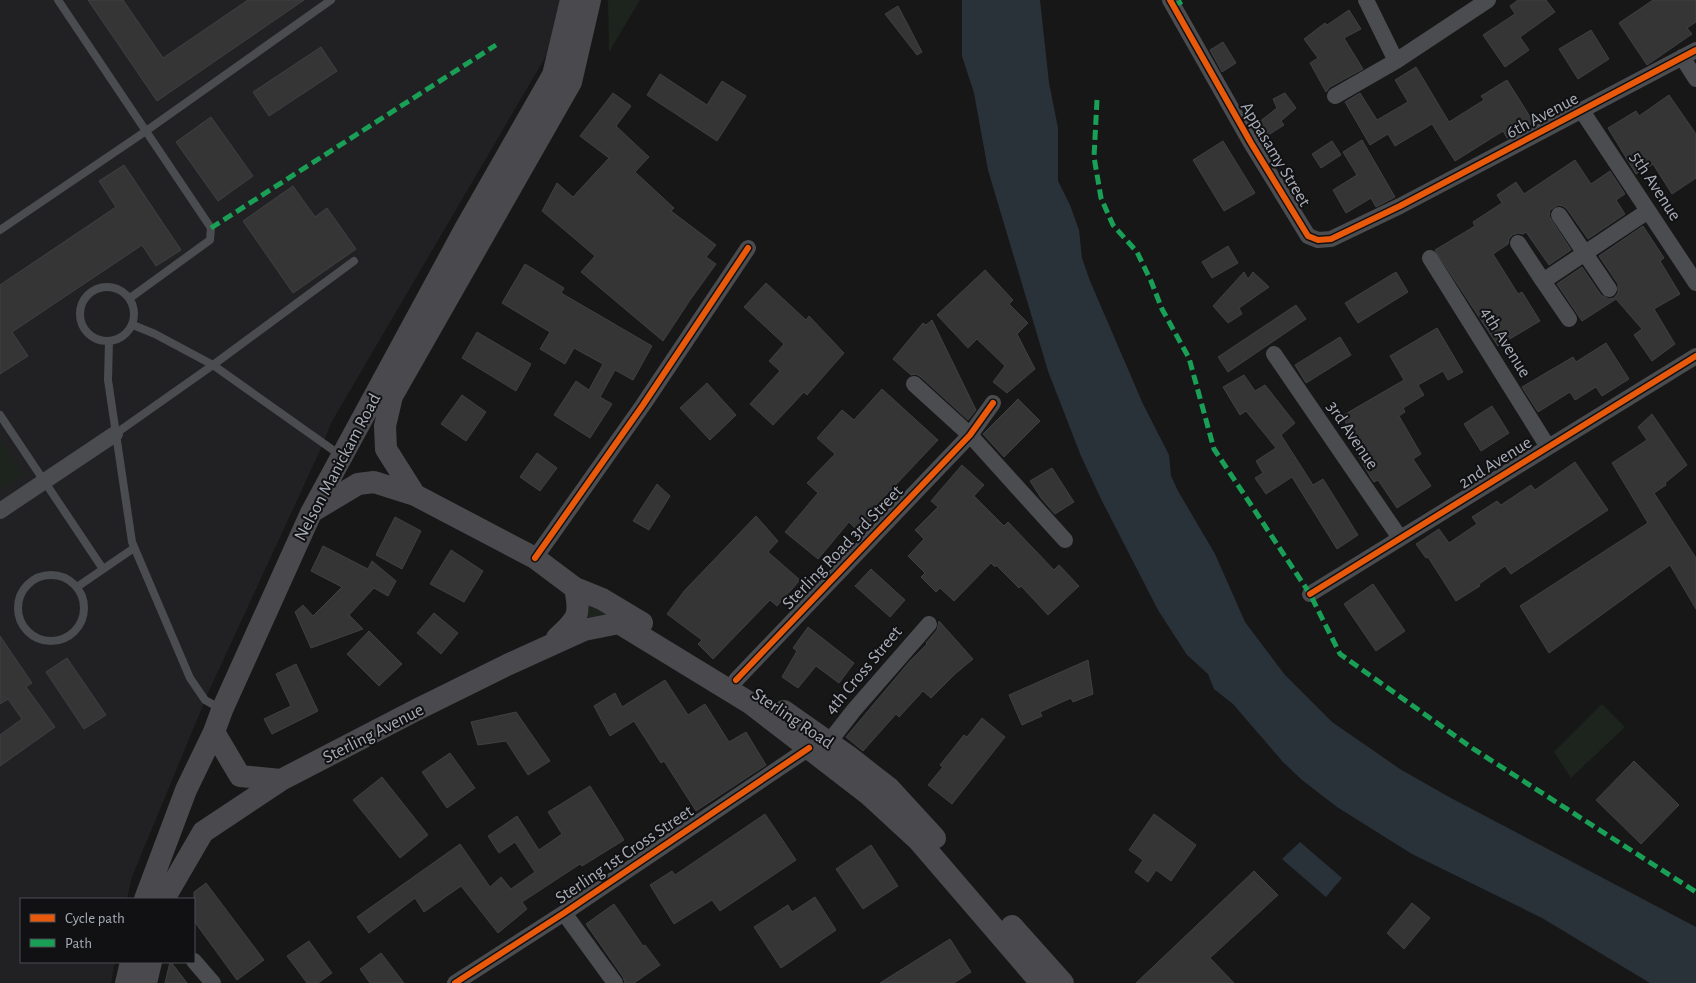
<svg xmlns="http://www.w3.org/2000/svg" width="1696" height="983" viewBox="0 0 1696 983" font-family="'Alegreya Sans',sans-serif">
  <rect width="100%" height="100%" fill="#171717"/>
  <path fill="#212123" d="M 0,0 L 561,0 L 546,56 L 331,423 L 323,444 L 208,693 L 132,877 L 127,899 L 21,899 L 21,962 L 115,962 L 111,983 L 0,983 Z"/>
  <path fill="#1d241e" d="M 608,0 L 640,0 L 609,52 Z
    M 0,440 L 23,474 L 0,490 Z
    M 589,601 L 616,618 L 579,626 Z
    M 1602,704 L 1625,727 L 1571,778 L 1554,752 Z"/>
  <path fill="#2a3239" d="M 962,0 L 1040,0 L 1049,83 L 1058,128 L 1058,181 L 1070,205 L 1079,230 L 1082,258 L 1090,281 L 1143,404 L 1169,455 L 1171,476 L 1178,491 L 1215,554 L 1245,622 L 1285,675 L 1332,722 L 1400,769 L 1449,797 L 1696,927 L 1696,983 L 1650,983 L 1542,918 L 1412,854 L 1337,807 L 1302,780 L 1283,762 L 1233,704 L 1214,689 L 1208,674 L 1187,655 L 1158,610 L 1101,499 L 1081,456 L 1048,371 L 988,170 L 974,93 L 962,56 Z
    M 1300,842 L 1342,878 L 1326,897 L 1282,859 Z"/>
  <path fill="#353536" stroke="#3f4043" d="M 88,0 L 123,0 L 163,58 L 248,0 L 304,0 L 157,101 Z
    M 1518,0 L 1546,0 L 1555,12 L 1520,37 L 1529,50 L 1505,67 L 1483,35 L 1515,14 L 1510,6 Z
    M 1653,0 L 1696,0 L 1696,22 L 1687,28 L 1692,34 L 1647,65 L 1619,23 Z
    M 898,6 L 922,52 L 917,55 L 885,14 Z
    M 1349,10 L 1361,29 L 1344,38 L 1363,69 L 1330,87 L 1326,92 L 1310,63 L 1318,58 L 1304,39 L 1325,23 L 1327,25 Z
    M 1591,30 L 1609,59 L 1578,79 L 1559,49 Z
    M 1223,42 L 1236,63 L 1222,72 L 1210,50 Z
    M 321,47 L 337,71 L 269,116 L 253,92 Z
    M 1416,67 L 1449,122 L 1484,100 L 1481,96 L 1507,80 L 1534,123 L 1507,138 L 1503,131 L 1455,161 L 1432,124 L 1395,146 L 1388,134 L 1370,145 L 1345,102 L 1360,93 L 1377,120 L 1408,102 L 1395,80 Z
    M 660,74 L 707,105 L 722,81 L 746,96 L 717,141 L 647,95 Z
    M 613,93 L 631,106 L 616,126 L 649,157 L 635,172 L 674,208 L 671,211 L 716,245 L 706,257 L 716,264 L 690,300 L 663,341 L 581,272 L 595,256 L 542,211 L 557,183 L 573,197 L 609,158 L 580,136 Z
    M 1285,93 L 1296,108 L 1281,121 L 1284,125 L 1262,139 L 1254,126 L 1277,108 L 1273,99 Z
    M 1669,95 L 1696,134 L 1696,178 L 1672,194 L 1653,164 L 1636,174 L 1608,128 L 1636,111 L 1639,116 Z
    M 211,117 L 253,176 L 218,201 L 176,142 Z
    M 1362,140 L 1395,197 L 1376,207 L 1371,198 L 1346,213 L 1333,190 L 1357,175 L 1343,152 Z
    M 1223,141 L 1255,193 L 1224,211 L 1193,160 Z
    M 1332,141 L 1341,155 L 1321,168 L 1312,154 Z
    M 1575,160 L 1591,184 L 1610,171 L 1625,194 L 1616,200 L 1625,214 L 1588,239 L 1567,209 L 1563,206 L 1558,205 L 1550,210 L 1549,216 L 1571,250 L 1549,265 L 1526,232 L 1523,234 L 1518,233 L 1512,235 L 1509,239 L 1508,244 L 1493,254 L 1518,294 L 1522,292 L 1540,321 L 1498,346 L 1435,250 L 1475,226 L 1473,222 L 1502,203 L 1497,195 L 1516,182 L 1524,194 Z
    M 124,165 L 181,250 L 156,266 L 142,245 L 12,332 L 28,356 L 0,374 L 0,285 L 116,207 L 99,181 Z
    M 293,186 L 315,217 L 327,208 L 356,249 L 293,293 L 243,221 Z
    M 1643,226 L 1664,258 L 1660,261 L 1680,294 L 1654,309 L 1675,344 L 1652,361 L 1634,335 L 1642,329 L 1616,299 L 1582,321 L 1557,284 L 1582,267 L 1601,295 L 1609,299 L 1614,298 L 1618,293 L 1618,284 L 1599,256 Z
    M 1228,246 L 1238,263 L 1212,278 L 1202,262 Z
    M 525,264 L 564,288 L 561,293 L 652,346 L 633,380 L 615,370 L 600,397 L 612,404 L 590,438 L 554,415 L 576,381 L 589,390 L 603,364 L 574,348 L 565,364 L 540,349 L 550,332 L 502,303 Z
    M 985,270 L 1013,300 L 1009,304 L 1028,323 L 1017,334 L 1035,369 L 1007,393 L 993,382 L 1005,366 L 977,339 L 968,348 L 937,315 Z
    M 1244,272 L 1248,279 L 1253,272 L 1269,287 L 1239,308 L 1242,314 L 1228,323 L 1213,306 Z
    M 1396,272 L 1408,292 L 1358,323 L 1345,303 Z
    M 766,283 L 806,320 L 809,316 L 844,353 L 807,395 L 804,392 L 773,425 L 750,404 L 780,371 L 769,361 L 784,344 L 744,307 Z
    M 1296,305 L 1306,319 L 1228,372 L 1218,357 Z
    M 932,320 L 976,410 L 968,420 L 921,377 L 916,374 L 911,375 L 893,359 L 923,323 L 926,325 Z
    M 1437,328 L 1463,372 L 1448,380 L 1443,371 L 1418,385 L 1424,395 L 1403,408 L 1405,412 L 1399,416 L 1421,454 L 1413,459 L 1431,486 L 1397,508 L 1378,480 L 1374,482 L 1371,478 L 1355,450 L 1360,447 L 1342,416 L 1404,380 L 1390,356 Z
    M 477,332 L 531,364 L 516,391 L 462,358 Z
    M 1340,337 L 1351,355 L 1306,383 L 1295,365 Z
    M 1606,343 L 1629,379 L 1602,396 L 1596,387 L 1575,400 L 1570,392 L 1538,412 L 1522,387 L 1573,357 L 1576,362 Z
    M 1244,375 L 1255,391 L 1265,385 L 1295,423 L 1281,435 L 1313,485 L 1323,479 L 1358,535 L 1337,549 L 1292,477 L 1266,494 L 1255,478 L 1263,473 L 1256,461 L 1276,448 L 1246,411 L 1240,415 L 1223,387 Z
    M 707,383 L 736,415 L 710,440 L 680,408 Z
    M 882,389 L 938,440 L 872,510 L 879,516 L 861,534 L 849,522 L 818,559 L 785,532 L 818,493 L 807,483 L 835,454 L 817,438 L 842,410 L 854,420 Z
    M 462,395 L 486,412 L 466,441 L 441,424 Z
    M 1018,399 L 1040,421 L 1004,457 L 983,434 Z
    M 1492,406 L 1509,433 L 1481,451 L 1464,424 Z
    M 1652,414 L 1687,465 L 1665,483 L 1666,485 L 1654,493 L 1696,558 L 1696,609 L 1670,565 L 1549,653 L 1520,606 L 1648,523 L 1612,463 L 1647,440 L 1638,427 Z
    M 537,453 L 557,468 L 540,491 L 520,477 Z
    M 1575,462 L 1608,510 L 1511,574 L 1505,566 L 1479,584 L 1480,586 L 1456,601 L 1428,557 L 1426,558 L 1416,544 L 1439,529 L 1449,543 L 1477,524 L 1472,517 L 1497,501 L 1501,505 L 1531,485 L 1535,490 Z
    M 962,465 L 984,485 L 974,496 L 1004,526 L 1008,522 L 1054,570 L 1059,565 L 1079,586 L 1048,615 L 1021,586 L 1019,588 L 996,565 L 995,567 L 991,563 L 954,601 L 940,588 L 936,592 L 921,577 L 925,573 L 908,556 L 924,539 L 915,530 L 938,507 L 931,501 Z
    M 1052,468 L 1074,502 L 1055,514 L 1041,498 L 1030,481 Z
    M 657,484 L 670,496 L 649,530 L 633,521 Z
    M 756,516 L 778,541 L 768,552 L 800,580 L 777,606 L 770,600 L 713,659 L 698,644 L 702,640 L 667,614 L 685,590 Z
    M 395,517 L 421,531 L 402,569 L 376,555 Z
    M 323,546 L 368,569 L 372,561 L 396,581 L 388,596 L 374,588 L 349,615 L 363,629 L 311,648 L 295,612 L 303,605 L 313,616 L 342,587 L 311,571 Z
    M 451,550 L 483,571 L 464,602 L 430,584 Z
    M 871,569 L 905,600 L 890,617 L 855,586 Z
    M 1373,584 L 1405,631 L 1376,651 L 1344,604 Z
    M 434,613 L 458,633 L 441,654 L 417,633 Z
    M 939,621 L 973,659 L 955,674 L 931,698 L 923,691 L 899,717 L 896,714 L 863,751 L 846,737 L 910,661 L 927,644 L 926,643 L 937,630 Z
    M 808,627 L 854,663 L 839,683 L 816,666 L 798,688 L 782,677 L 797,651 L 793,648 Z
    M 369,631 L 402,664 L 379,686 L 347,654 Z
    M 0,636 L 32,683 L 26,687 L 55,727 L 0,766 L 0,735 L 22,719 L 8,699 L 0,704 Z
    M 67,658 L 106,715 L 84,729 L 46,672 Z
    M 1088,660 L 1093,694 L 1073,702 L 1071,698 L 1040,712 L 1042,716 L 1022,725 L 1009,695 Z
    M 296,664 L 318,711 L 272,734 L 264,719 L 291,706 L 276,674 Z
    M 665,680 L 688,715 L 705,704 L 729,742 L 746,732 L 766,765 L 696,811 L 664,761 L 661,763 L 634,721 L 610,736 L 594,706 L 615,693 L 622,707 Z
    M 516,712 L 550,761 L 528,775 L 506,741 L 478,745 L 471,722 Z
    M 982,718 L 1005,737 L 952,804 L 928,785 L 943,767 L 940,765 L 964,735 L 967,737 Z
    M 450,753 L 475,788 L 447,808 L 422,772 Z
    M 1634,761 L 1679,805 L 1641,844 L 1596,800 Z
    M 382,777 L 428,835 L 400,858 L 353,800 Z
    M 590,786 L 624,840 L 582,866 L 580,864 L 522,902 L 527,909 L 498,933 L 461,886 L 424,912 L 415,898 L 369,933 L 357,917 L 460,844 L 490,887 L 501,877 L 511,889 L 535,872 L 515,842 L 499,853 L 488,836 L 517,816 L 539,850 L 562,834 L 548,812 Z
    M 765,814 L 796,860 L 720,911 L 712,900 L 674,924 L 650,885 L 672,871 L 675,875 Z
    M 1154,814 L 1196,845 L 1171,881 L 1156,870 L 1148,882 L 1135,872 L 1143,860 L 1129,850 Z
    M 871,845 L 898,886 L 863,909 L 836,869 Z
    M 1254,871 L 1278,895 L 1210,958 L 1234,983 L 1136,983 Z
    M 206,883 L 264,960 L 237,980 L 194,921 L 194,892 Z
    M 815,897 L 836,930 L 781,968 L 754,927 L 788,905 L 792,912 Z
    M 1412,903 L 1430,918 L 1404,949 L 1387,933 Z
    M 614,904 L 643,946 L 645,945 L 660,965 L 634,983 L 625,983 L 623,977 L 586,924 Z
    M 950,939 L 971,972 L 954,983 L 880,983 Z
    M 309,941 L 332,973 L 318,983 L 307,983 L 287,956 Z
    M 381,953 L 404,983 L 370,983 L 360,969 Z
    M 170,962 L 171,962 L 187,983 L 165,983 Z"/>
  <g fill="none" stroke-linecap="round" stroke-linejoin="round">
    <path stroke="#4b4c50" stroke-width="8" d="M 58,0 L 211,228 L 210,240 L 130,298
      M 0,230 L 146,131 L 331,0
      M80 314a27 27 0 1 1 54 0a27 27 0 1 1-54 0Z
      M 133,325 L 155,334 L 213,365 L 354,261
      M 109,341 L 108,380 L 132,542 L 190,678 L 205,700 L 221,709
      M 0,415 L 103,569
      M 115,434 L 213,365 L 340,455
      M18 608a33 33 0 1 1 66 0a33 33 0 1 1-66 0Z
      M 77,587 L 134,548"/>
    <path stroke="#4b4c50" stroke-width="16" d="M 1170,0 L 1251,143 L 1308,236 L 1318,240 L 1331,239 L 1400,206 L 1696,50
      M 1366,0 L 1396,61
      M 1682,57 L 1696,79
      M 1335,96 L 1396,61 L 1488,0
      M 1582,111 L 1696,283
      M 1559,215 L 1609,289
      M 1518,243 L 1543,281 L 1648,211
      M 1430,258 L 1548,447
      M 1543,281 L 1569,319
      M 1274,354 L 1400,538
      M 914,384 L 970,435 L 1065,540
      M 0,511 L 115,434
      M 535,558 L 643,405 L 748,248
      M 1310,594 L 1696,356
      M 736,680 L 970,435 L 993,403
      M 829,742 L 854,710 L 929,624
      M 564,913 L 615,983
      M 194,961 L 213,983
      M 455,983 L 564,913 L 809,748"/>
    <path stroke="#4a4a4e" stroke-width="22" d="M 415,495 L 386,449 L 385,426 L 392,396 L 571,82 L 590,0
      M 313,511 L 358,484 L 374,482 L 415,495 L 535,558 L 575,588 L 602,599 L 642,623
      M 557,638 C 577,619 581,617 575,588
      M 784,711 L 848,756 L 889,788 L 935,838
      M 214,732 L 240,776 L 281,780
      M 145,899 L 186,790 L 214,732 L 222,710 L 311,513 L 465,229 L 553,75 L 571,0
      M 164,899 L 203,832 L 281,780 L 418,709 L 507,665 L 584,630 L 619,623 L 750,703 L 868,794 L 919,841 L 1041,983
      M 1012,926 L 1063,983
      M 126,983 L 131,962
      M 146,983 L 151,962"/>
    <path stroke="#1a9f57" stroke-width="5" stroke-dasharray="10 5" stroke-linecap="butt" d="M 1173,6 L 1185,0
      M 1097,100 L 1094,157 L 1101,198 L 1113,225 L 1137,252 L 1151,281 L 1162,309 L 1189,358 L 1214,449 L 1310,594 L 1340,654 L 1472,748 L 1696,892
      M 211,228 L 496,45"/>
    <defs>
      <path id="cycleway" d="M 1170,0 L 1251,143 L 1308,236 L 1318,240 L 1331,239 L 1400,206 L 1696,50
        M 535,558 L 643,405 L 748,248
        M 1310,594 L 1696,356
        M 736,680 L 970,435 L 993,403
        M 455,983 L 564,913 L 809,748"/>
    </defs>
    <use href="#cycleway" stroke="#111113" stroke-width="9"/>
    <use href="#cycleway" stroke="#e8590c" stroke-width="6"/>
  </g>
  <g text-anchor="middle" stroke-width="4" stroke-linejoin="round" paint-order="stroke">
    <g font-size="18" fill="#a8adb8" stroke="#111113">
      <text transform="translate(1542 115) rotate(-28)" y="6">6th Avenue</text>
      <text transform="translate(1276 154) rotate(59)" y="6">Appasamy Street</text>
      <text transform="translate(1656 186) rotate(57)" y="6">5th Avenue</text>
      <text transform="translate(1506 342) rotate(58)" y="6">4th Avenue</text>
      <text transform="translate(1353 435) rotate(56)" y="6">3rd Avenue</text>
      <text transform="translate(1495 462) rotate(-32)" y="6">2nd Avenue</text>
      <text transform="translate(337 467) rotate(-62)" y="6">Nelson Manickam Road</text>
      <text transform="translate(842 547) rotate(-46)" y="6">Sterling Road 3rd Street</text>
      <text transform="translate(863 670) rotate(-50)" y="6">4th Cross Street</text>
      <text transform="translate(793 718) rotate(34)" y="6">Sterling Road</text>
      <text transform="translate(373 733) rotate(-27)" y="6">Sterling Avenue</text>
      <text transform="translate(624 854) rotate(-34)" y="6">Sterling 1st Cross Street</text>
    </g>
  </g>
  <rect x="20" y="898" width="175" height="65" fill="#111113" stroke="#4d4f55"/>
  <rect x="30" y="914" width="25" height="8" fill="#e8590c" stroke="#4d4f55"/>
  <text x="65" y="923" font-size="15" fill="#a8adb8">Cycle path</text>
  <rect x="30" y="939" width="25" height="8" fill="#1a9f57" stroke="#4d4f55"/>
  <text x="65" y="948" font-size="15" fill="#a8adb8">Path</text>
</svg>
